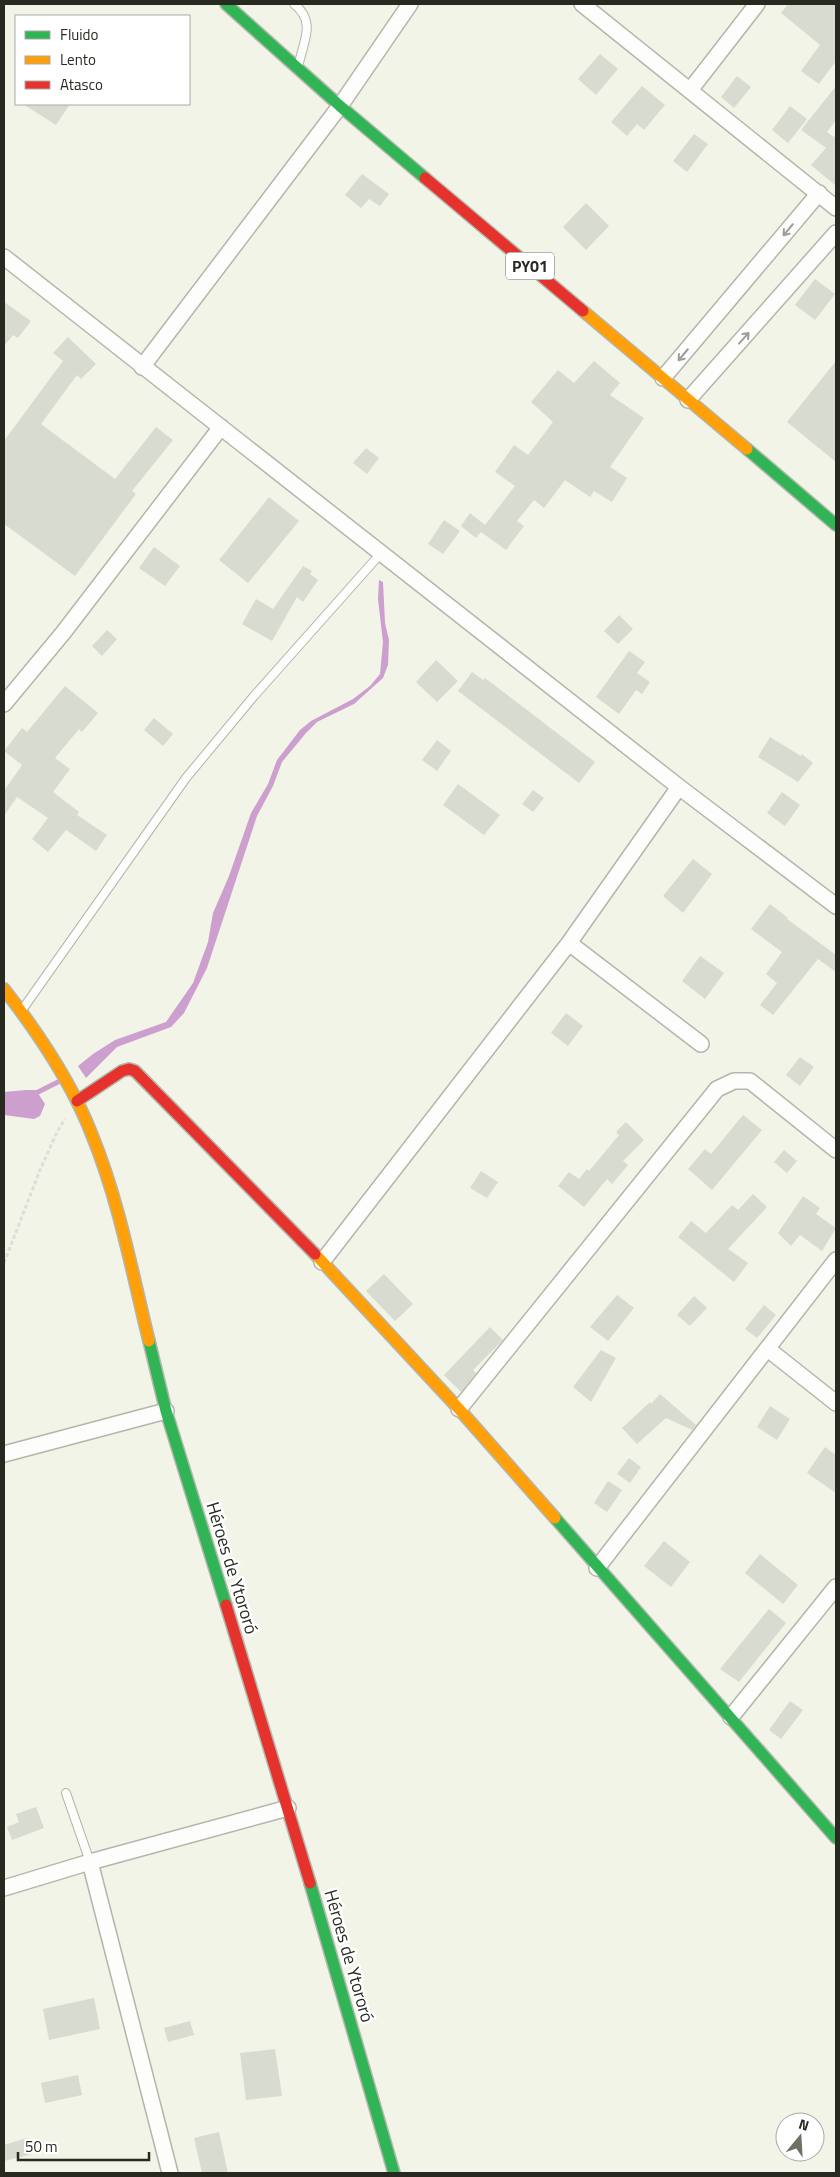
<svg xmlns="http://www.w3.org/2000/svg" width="840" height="2177" viewBox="0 0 840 2177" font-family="'Titillium Web',sans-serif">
  <rect width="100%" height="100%" fill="#f1f4e7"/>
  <path fill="#cd9fce" d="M 379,580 L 383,582 L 385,623 L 389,640 L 388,665 L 383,678 L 354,704 L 317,722 L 306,733 L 282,762 L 273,786 L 257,816 L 207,968 L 184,1013 L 171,1027 L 117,1047 L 86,1078 L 78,1066 L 93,1054 L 115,1040 L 166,1022 L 193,983 L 208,942 L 213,913 L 229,876 L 251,813 L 268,784 L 277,760 L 300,730 L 311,721 L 353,699 L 370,686 L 380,674 L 383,642 L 378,599 Z
    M 26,1090 L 36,1090 L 45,1104 L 40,1116 L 34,1119 L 4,1115 L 4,1092 Z"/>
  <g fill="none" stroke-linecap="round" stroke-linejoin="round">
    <path stroke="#cd9fce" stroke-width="5" d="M 32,1095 L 60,1081"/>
  </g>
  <path fill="#d8dbd0" d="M 788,4 L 836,4 L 836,61 L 819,84 L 801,71 L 820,45 L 781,13 Z
    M 600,54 L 618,69 L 596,95 L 578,79 Z
    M 737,76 L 751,87 L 734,108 L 721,97 Z
    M 642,86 L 665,105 L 644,130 L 637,124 L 627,136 L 611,122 Z
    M 836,86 L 836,120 L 827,132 L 834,137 L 836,135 L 836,186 L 811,165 L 826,148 L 801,130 Z
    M 23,104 L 70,104 L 56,125 Z
    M 790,106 L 807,119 L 788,143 L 772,130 Z
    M 694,134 L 708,144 L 687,172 L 673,161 Z
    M 362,174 L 389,194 L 380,206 L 369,199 L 361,208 L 345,195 Z
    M 586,203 L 609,226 L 586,250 L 563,227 Z
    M 815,279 L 835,294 L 815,320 L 795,305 Z
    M 4,302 L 31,321 L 18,338 L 13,335 L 4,346 Z
    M 68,337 L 96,364 L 81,379 L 77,375 L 41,424 L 115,479 L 156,427 L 173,440 L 132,491 L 136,494 L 75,576 L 4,524 L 4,441 L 63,361 L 53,353 Z
    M 594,361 L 620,383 L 610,395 L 644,418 L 610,467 L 627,478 L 612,502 L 594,491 L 590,497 L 565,480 L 544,508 L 534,500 L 517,521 L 524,526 L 506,550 L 481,532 L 476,538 L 461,526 L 470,513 L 485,525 L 515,486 L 495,472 L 514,445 L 528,455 L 553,422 L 531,402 L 558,370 L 574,383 Z
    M 836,361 L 836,462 L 787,422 Z
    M 366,448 L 379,458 L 367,474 L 353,463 Z
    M 269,497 L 299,521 L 248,583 L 219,560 Z
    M 444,520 L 460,531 L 443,554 L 428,544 Z
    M 154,547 L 180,566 L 165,586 L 139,568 Z
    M 303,566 L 312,571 L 310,574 L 318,580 L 303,602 L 297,597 L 272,641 L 242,624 L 256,599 L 273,609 Z
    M 619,615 L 633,629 L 618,644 L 604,631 Z
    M 107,630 L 117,639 L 102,656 L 92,646 Z
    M 629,651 L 645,662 L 637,673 L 650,682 L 642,694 L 636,690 L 619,714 L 596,697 Z
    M 436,660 L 458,681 L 437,702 L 416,682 Z
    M 472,672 L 483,680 L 485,678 L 595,762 L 579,783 L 458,691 Z
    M 65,686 L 98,713 L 82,732 L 79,729 L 55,758 L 70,769 L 53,792 L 79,812 L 77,815 L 107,835 L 96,851 L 66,830 L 48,852 L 32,839 L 48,818 L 17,797 L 4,816 L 4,791 L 22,765 L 4,751 L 22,728 L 27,732 Z
    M 154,718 L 173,734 L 163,746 L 144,730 Z
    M 770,737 L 801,756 L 802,754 L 813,763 L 798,782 L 758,757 Z
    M 437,740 L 451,751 L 437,771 L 422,760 Z
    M 458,784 L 500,815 L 484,835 L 443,805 Z
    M 533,790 L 544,798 L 533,812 L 522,804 Z
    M 782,792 L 800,805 L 785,826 L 767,813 Z
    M 693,859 L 712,874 L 683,913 L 663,896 Z
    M 770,904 L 788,918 L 787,919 L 836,955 L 836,972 L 818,959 L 773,1015 L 760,1005 L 777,983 L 766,974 L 782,952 L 751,929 Z
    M 700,956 L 724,973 L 705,999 L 682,981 Z
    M 566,1013 L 583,1026 L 568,1046 L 551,1033 Z
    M 800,1057 L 814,1067 L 800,1086 L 786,1075 Z
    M 743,1115 L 762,1130 L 712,1190 L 688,1169 L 705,1149 L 711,1154 Z
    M 626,1122 L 644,1140 L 623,1161 L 628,1165 L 612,1184 L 607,1179 L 584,1207 L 558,1186 L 569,1172 L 579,1179 L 587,1169 L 589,1171 L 619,1135 L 616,1132 Z
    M 784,1150 L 797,1161 L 787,1173 L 774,1162 Z
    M 481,1171 L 498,1182 L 487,1198 L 470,1188 Z
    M 753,1194 L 767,1207 L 728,1249 L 748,1263 L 734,1282 L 678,1237 L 691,1221 L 706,1233 L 732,1205 L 738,1210 Z
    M 803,1196 L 820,1208 L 816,1214 L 836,1228 L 822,1251 L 800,1235 L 791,1246 L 778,1233 Z
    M 384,1274 L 413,1304 L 395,1321 L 366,1291 Z
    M 617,1295 L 634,1308 L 608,1341 L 590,1327 Z
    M 694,1296 L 707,1308 L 690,1326 L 677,1315 Z
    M 764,1305 L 776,1315 L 757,1338 L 745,1329 Z
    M 490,1327 L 503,1340 L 473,1370 L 476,1373 L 461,1392 L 444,1375 Z
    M 601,1350 L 616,1358 L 591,1402 L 573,1387 Z
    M 660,1394 L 696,1425 L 692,1430 L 666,1418 L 637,1444 L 622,1428 L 650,1402 L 651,1404 Z
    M 770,1406 L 790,1419 L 777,1440 L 757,1427 Z
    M 825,1447 L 836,1455 L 836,1493 L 807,1473 Z
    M 629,1458 L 641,1467 L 630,1483 L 617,1474 Z
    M 608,1481 L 622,1490 L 607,1512 L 594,1503 Z
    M 664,1541 L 690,1562 L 671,1587 L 644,1566 Z
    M 760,1554 L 798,1585 L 783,1604 L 745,1573 Z
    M 769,1609 L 786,1623 L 739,1682 L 720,1669 Z
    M 790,1701 L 803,1710 L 781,1739 L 769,1730 Z
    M 36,1807 L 44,1828 L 12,1840 L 7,1827 L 19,1822 L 16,1814 Z
    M 94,1998 L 100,2029 L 49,2040 L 43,2009 Z
    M 190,2021 L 194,2035 L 168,2042 L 164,2028 Z
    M 275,2049 L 282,2096 L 246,2100 L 240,2053 Z
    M 78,2075 L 82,2095 L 45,2103 L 41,2083 Z
    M 219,2132 L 228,2173 L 202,2173 L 194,2138 Z
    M 27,2138 L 32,2154 L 4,2161 L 4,2145 Z"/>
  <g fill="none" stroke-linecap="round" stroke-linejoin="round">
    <defs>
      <path id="lane" d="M 294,4 C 316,21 304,40 299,63
        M 22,1010 L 186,778 L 254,696 L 382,552
        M 66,1793 L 90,1862"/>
      <path id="street" d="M 582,4 L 836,208
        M 691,89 L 757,4
        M 4,257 L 679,787 L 836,906
        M 142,367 L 340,106 L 410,4
        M 663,378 L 819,193
        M 688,400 L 836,233
        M 4,704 L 63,633 L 221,427
        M 569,943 L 701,1044
        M 322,1262 L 569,943 L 679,787
        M 769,1350 L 836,1403
        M 459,1409 L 717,1089 L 734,1081 L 750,1081 L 836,1150
        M 4,1454 L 166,1411
        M 597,1568 L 836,1260
        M 731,1717 L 836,1587
        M 90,1862 L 170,2173
        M 4,1888 L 90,1862 L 288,1808"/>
      <path id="fast" d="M 226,4 L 340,106 L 425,178
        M 747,449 L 836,525
        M 149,1341 L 166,1411 L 226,1605
        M 555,1518 L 836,1838
        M 310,1883 L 394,2173"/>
      <path id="slow" d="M 583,311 L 747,449
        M 4,989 C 39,1034 72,1083 92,1135 C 119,1201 132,1272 149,1341
        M 315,1254 L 459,1409 L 555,1518"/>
      <path id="jam" d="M 425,178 L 583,311
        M 77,1101 L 122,1071 L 129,1069 L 135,1071 L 315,1254
        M 226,1605 L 310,1883"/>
    </defs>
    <use href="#lane" stroke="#b3b6ac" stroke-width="10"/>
    <use href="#street" stroke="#b3b6ac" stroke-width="18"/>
    <use href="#fast" stroke="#b3b6ac" stroke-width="14"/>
    <use href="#slow" stroke="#b3b6ac" stroke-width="14"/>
    <use href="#jam" stroke="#b3b6ac" stroke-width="14"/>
    <path stroke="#ddded9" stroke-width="3" stroke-dasharray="4 2.5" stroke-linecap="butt" d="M 4,1263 L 40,1170 L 57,1132 L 65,1119"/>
    <use href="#lane" stroke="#fdfdfb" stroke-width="8"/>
    <use href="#street" stroke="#fdfdfb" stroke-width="15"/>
    <use href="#fast" stroke="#30b455" stroke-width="11"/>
    <use href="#slow" stroke="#ff9f0a" stroke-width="11"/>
    <use href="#jam" stroke="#e5322d" stroke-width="11"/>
  </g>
  <defs><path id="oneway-shaft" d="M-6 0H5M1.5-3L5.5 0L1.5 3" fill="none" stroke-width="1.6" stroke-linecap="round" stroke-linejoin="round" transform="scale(1.25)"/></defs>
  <g stroke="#9d9e99">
    <use href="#oneway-shaft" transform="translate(788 230) rotate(130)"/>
    <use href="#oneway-shaft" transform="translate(744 338) rotate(-48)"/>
    <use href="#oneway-shaft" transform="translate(683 355) rotate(130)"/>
  </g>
  <g text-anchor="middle" stroke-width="5" stroke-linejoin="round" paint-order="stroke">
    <rect fill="#fff" stroke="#686a64" stroke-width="1" x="506" y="252.5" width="48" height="27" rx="4"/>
    <g font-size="16" font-weight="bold" fill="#282a21">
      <text x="530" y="272">PY01</text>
    </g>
    <g font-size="18" fill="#282a21" stroke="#fff">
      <text transform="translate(232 1568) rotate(73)" y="6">Héroes de Ytororó</text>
      <text transform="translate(349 1956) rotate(74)" y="6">Héroes de Ytororó</text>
    </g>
  </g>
  <rect width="840" height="2177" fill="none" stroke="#282a21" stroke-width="10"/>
  <rect x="15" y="15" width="175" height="90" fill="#ffffff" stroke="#a9aaa6"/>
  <rect x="25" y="31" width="25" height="8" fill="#30b455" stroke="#a9aaa6"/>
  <text x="60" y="40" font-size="15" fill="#282a21">Fluido</text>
  <rect x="25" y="56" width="25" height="8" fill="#ff9f0a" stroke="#a9aaa6"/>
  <text x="60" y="65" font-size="15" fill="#282a21">Lento</text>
  <rect x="25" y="81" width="25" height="8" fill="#e5322d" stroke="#a9aaa6"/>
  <text x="60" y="90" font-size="15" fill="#282a21">Atasco</text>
  <g transform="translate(800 2137) rotate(18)"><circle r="24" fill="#ffffff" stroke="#a9aaa6"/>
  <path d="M0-4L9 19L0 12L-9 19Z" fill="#6e7166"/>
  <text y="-8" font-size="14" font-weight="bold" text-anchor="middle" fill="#282a21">N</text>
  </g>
  <path d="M18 2152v8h131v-8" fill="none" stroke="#282a21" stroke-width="2.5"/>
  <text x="25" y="2152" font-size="15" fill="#282a21" stroke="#ffffff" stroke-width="4" paint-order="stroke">50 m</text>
</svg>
